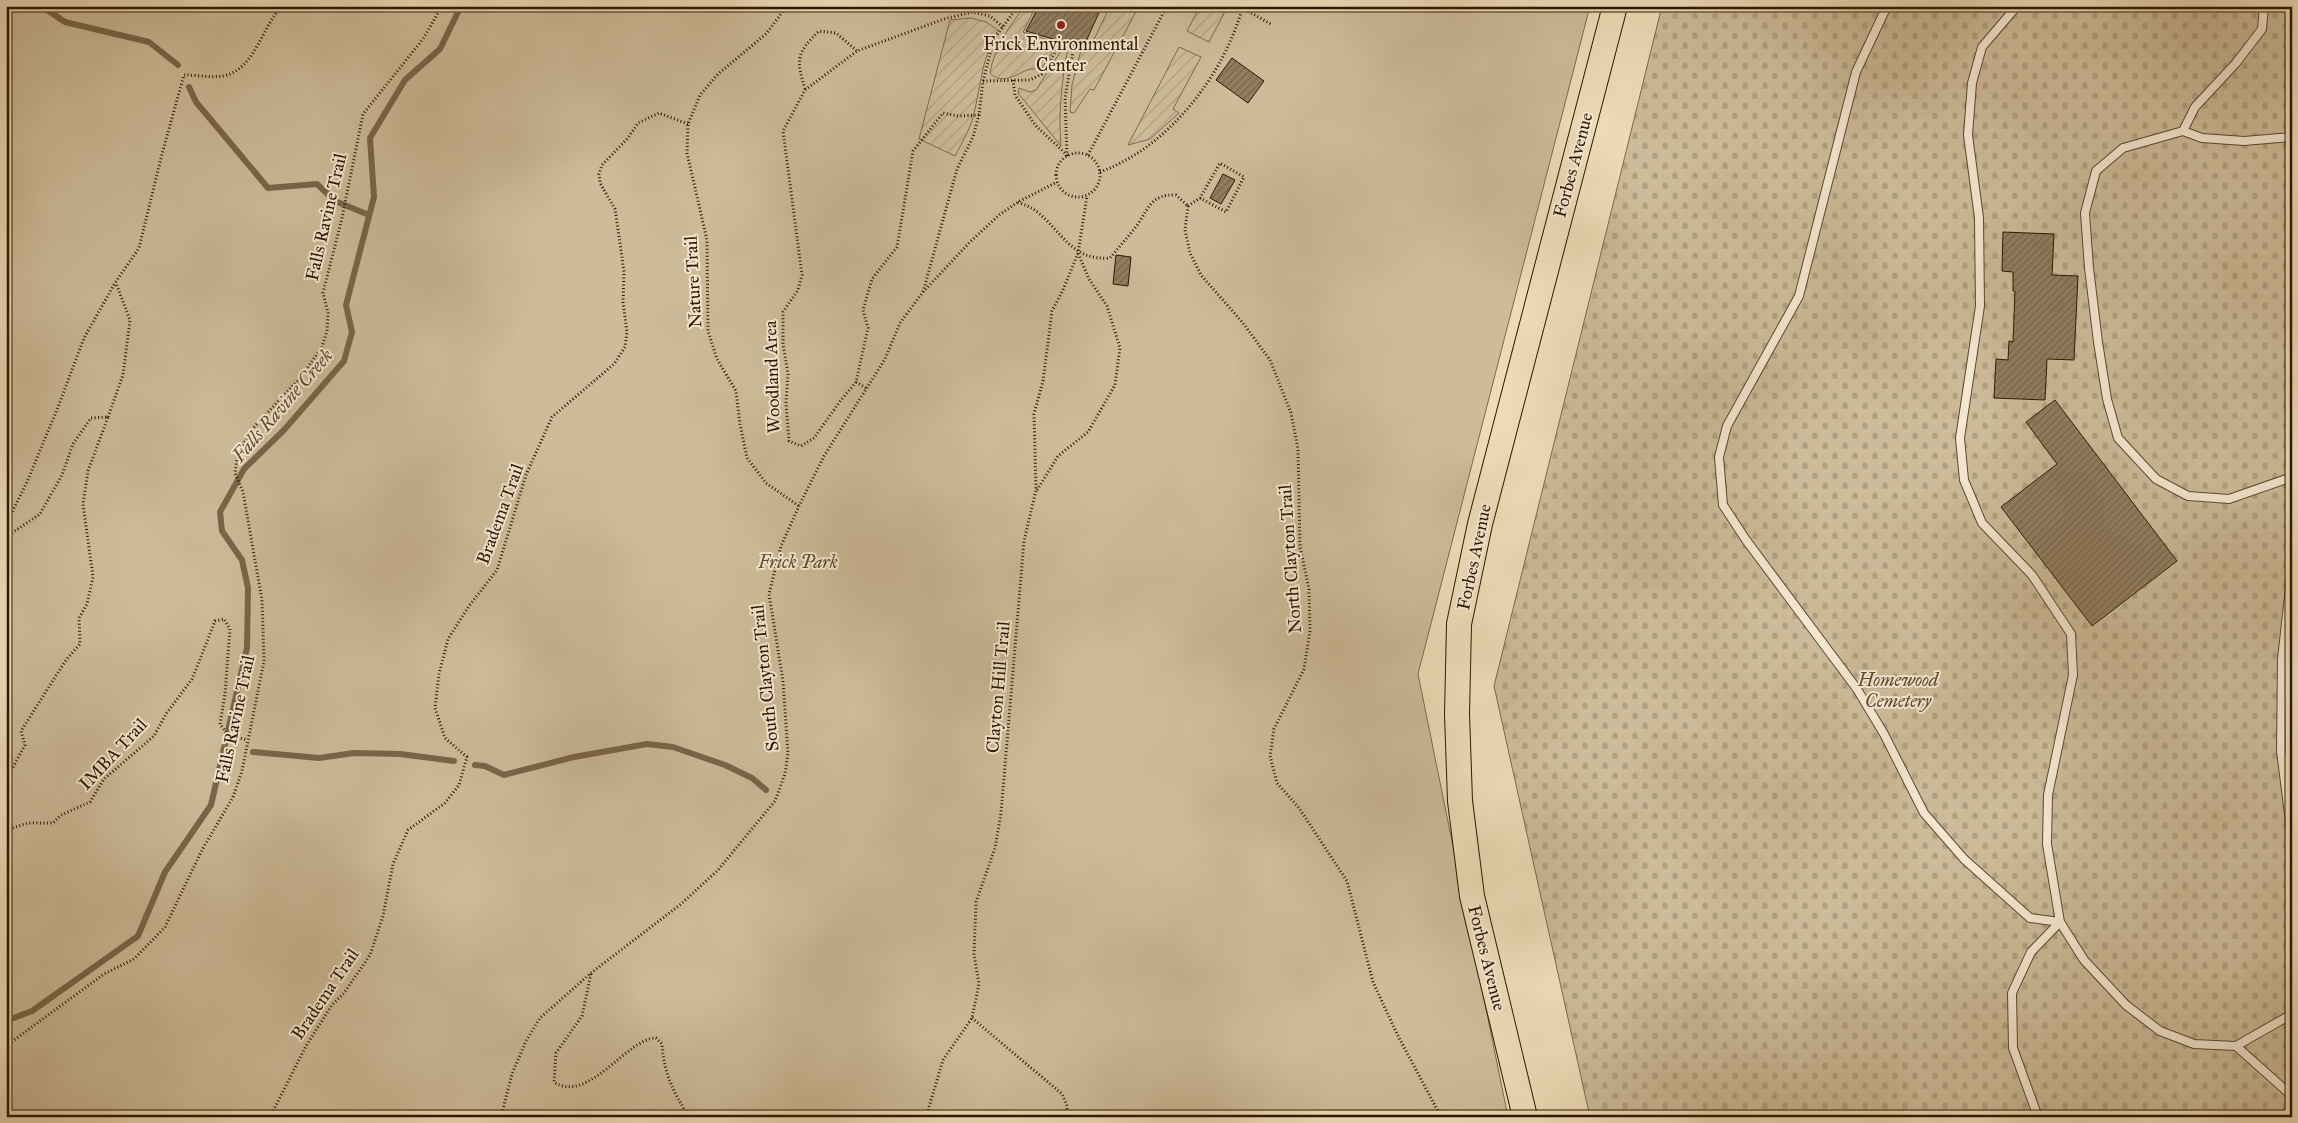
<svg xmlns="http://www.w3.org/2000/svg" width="2298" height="1123" viewBox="0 0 2298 1123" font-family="'IM FELL Great Primer',serif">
  <defs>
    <pattern id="cemetery-stones" width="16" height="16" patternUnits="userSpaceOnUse" patternTransform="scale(1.25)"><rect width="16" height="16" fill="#cdbb99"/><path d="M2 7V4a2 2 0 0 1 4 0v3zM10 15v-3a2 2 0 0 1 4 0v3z" fill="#b0a082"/></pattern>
    <pattern id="garden-furrows" width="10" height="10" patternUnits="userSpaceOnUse" patternTransform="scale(1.25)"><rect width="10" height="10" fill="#cdbb99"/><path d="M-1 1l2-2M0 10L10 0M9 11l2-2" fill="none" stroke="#b0a082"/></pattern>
    <pattern id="building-hatch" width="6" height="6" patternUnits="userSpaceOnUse" patternTransform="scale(1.25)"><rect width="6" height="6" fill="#917d60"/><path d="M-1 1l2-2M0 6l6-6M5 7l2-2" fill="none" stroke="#77654d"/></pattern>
  </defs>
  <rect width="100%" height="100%" fill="#eedcb8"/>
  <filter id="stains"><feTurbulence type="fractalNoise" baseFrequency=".004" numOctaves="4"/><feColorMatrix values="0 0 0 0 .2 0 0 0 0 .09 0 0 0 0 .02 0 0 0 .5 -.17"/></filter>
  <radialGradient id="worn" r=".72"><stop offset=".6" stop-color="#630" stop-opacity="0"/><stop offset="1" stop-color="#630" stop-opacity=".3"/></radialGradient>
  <path fill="url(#cemetery-stones)" stroke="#7c694d" d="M 1662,6 L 2292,6 L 2292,1117 L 1590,1117 L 1494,686 Z"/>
  <path fill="#cdbb99" stroke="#7c694d" d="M 6,6 L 1590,6 L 1418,674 L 1508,1117 L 6,1117 Z"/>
  <path fill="url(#garden-furrows)" stroke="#7c694d" d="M 1025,6 L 1036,6 L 1023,32 L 1058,43 L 1042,68 C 1037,70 1031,68 1027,70 C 1016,75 1001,85 990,73 C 994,48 1010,25 1025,6 Z
    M 1110,6 L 1139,6 L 1094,90 L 1090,89 L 1074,113 L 1070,112 L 1072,85 L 1081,50 L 1088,52 Z
    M 1200,6 L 1228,6 L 1209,42 L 1187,31 Z
    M 971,18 L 986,22 L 998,30 C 982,60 982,77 975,109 C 972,126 963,141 955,156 L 919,139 L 950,20 Z
    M 1064,46 L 1068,48 C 1062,80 1058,112 1061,146 L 1018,93 L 1019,88 L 1030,92 L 1036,90 Z
    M 1179,47 L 1201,57 L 1173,109 L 1179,113 L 1150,139 L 1128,145 Z"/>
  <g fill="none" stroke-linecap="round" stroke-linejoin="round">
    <path stroke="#79654a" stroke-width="6" d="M 41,6 L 65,22 L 149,42 L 178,65
      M 189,87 L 196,102 L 268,188 L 317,184 L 335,201 L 369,215
      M 253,752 L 319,758 L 354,753 L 400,754 L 454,761
      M 475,765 L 485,766 L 504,775 L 574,757 L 647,744 L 673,747 L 725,765 L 752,778 L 766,790
      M 6,1021 L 32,1011 L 138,936 L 165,872 L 211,805 L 247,648 L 248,588 L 242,560 L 222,531 L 220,512 L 244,469 L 284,430 L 344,361 L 352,332 L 346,305 L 374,197 L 370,138 L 405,80 L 440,49 L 461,6"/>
  </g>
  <path fill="url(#building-hatch)" stroke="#2c1701" d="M 1039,6 L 1102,6 L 1083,48 L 1026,31 Z
    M 1232,58 L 1264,81 L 1248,103 L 1216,80 Z
    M 1223,174 L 1235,180 L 1221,204 L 1210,198 Z
    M 2003,232 L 2054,234 L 2052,275 L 2078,276 L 2074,360 L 2047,359 L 2045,400 L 1994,398 L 1996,359 L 2008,360 L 2009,341 L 2013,342 L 2015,291 L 2013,291 L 2013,272 L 2002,271 Z
    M 1116,255 L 1131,257 L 1128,286 L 1113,284 Z
    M 2055,400 L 2177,561 L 2092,626 L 2001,507 L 2057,464 L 2026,422 Z"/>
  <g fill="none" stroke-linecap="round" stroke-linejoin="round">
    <defs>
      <path id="service" d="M 1887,6 L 1856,72 L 1799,296 L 1727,426 L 1719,457 L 1723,505 L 1746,540 L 1857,689 L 1884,734 L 1924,813 L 1964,859 L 2030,918 L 2060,922
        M 2017,6 L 1982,47 L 1972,83 L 1968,135 L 1979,218 L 1980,306 L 1960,438 L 1964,480 L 1982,523 L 2032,575 L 2071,634 L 2073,675 L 2048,795 L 2047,844 L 2060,922 L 2084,960 L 2126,1005 L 2160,1031 L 2194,1044 L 2236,1046 L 2291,1095 L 2292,1117
        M 2183,131 L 2195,107 L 2236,63 L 2262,29 L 2264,6
        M 2292,137 L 2244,141 L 2202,138 L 2183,131 L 2123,148 L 2096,171 L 2085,213 L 2089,268 L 2098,342 L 2107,399 L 2118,438 L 2156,479 L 2188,496 L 2229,499 L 2292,477
        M 2292,569 L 2282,659 L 2281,751 L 2292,838
        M 2236,1046 L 2292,1014
        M 2291,1095 L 2292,1069
        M 2038,1117 L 2013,1048 L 2012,993 L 2031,952 L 2060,922"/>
      <path id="primary" d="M 1525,1117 L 1472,896 L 1460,801 L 1457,714 L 1459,624 L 1480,524 L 1615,6"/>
    </defs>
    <use href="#service" stroke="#5c482f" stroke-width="10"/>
    <use href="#primary" stroke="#2c1701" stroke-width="26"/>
    <path stroke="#2c1701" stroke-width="3" stroke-dasharray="1 2.5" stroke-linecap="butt" d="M 787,6 L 766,34 L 718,74 L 700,95 L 688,124 L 687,153 L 707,240 L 708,331 L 717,359 L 736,391 L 740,424 L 747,458 L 766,483 L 799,506
      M 1242,8 L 1271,24
      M 1013,80 L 1015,95 L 1035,125 L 1067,155
      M 983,81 L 1030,80 L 1042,74 L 1062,41
      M 805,89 C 796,59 796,54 819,31 L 836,33 L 857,51
      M 979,115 L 958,116 L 943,113 L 913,151 L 897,247 L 872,279 L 863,310 L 868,328 L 856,382 L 841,400 L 814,438 L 801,446 L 789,441 L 786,403 L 788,374 L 783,344 L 783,312 L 798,290 L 802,275 L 783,131 L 805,90 L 857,51 L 944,19 L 972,12 L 990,16 L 1003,27
      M1056 175a22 22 0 1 1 44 0a22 22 0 1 1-44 0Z
      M 1088,155 L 1167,6
      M 1067,156 L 1065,98 L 1074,45
      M 1100,172 C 1169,147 1224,75 1243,6
      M 1018,202 C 1024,205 1031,207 1036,211 C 1063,232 1071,261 1110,258 C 1119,247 1129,236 1138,224 C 1149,207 1152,194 1176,195 L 1188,206
      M 1188,206 L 1185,230 L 1190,253 L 1201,275 L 1243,323 L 1270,360 L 1291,413 L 1298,449 L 1300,547 L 1309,589 L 1310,631 L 1304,669 L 1274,729 L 1270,756 L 1277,783 L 1299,808 L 1347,881 L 1373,982 L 1397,1034 L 1441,1117
      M 1188,206 L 1200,198 L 1220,163 L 1244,177 L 1226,212 L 1200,198
      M 923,292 L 957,169 L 973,137 L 979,115 L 983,81 L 994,39 L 1018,6
      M 856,382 L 866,388
      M 108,417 L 123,375 L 130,320 L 116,283
      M 1037,490 L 1058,456 L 1088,432 L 1115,385 L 1120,348 L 1107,306 L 1089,279 L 1078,253
      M 6,524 L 27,482 L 58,407 L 84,338 L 115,283 L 139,248 L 162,154 L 184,75 C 196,75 211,78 223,76 C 255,70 262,26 282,6
      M 6,537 L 40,514 L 62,475 L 73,444 L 91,418 L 108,417 L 88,471 L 83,504 L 93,577 L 87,604 L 79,618 L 80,644 L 66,660 L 21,731 L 25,745 L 6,780
      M 6,830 L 28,823 L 53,823 L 61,815 L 90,802 L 104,779 L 154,736 L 166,714 L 192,679 L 215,621 L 224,619 L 230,629 L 225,694 L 220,724 L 228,735 L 247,740
      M 591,974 L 582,1016 L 556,1053 L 554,1082 C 588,1105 627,1038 656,1038 L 662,1044 C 664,1074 673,1091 689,1117
      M 972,1018 L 1062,1094 L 1067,1106 L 1067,1117
      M 6,1046 L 104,974 L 134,959 L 165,927 L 202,850 L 233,797 L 242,771 L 264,661 L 262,600 L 243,492 L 235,473 L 238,452 L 255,426 L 301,377 L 322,347 L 327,331 L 328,313 L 323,293 L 342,218 L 363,114 L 423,39 L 442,6
      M 270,1117 L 306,1046 L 332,1005 L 344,993 L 370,955 L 383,916 L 393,864 L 408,830 L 445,803 L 459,785 L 467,757 L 445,738 L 435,708 L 439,674 L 448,639 L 469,606 L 497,570 L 526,475 L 552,417 L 614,364 L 625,347 L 627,332 L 623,302 L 624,272 L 618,229 L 615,209 L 600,183 L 599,174 L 602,165 L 628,138 L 638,123 L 659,113 L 688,124
      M 501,1117 L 512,1074 L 526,1041 L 540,1018 L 591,973 L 681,904 L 718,870 L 775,801 L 785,774 L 788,753 L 783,681 L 769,594 L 781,546 L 799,506 L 824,456 L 885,359 L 900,323 L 923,292 L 969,243 L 999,215 L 1018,202 L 1057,182
      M 926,1117 L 943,1060 L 972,1018 L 979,984 L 974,955 L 976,902 L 995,848 L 1001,813 L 1024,541 L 1036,490 L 1034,414 L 1043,381 L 1052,311 L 1063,290 L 1078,253 L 1087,196"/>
    <use href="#service" stroke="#f4e8d1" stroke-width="8"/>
    <use href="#primary" stroke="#eedcb8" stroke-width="24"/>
  </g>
  <circle fill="#8f2418" stroke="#f4e8d1" stroke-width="2" cx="1061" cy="25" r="5"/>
  <g text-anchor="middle" stroke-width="4" stroke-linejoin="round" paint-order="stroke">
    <g font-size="18" fill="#2c1701" stroke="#f4e8d1">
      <text x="1061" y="50">Frick Environmental<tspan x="1061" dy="21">Center</tspan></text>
    </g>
    <g font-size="18" fill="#2c1701" stroke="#f4e8d1">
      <text transform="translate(1573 165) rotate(-75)" y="6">Forbes Avenue</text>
      <text transform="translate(326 217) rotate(-77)" y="6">Falls Ravine Trail</text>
      <text transform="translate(693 282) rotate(-93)" y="6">Nature Trail</text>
      <text transform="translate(772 377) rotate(-92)" y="6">Woodland Area</text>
      <text transform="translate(500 514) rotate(-70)" y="6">Bradema Trail</text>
      <text transform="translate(1474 557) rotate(-78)" y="6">Forbes Avenue</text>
      <text transform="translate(1290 559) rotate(-94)" y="6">North Clayton Trail</text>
      <text transform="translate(765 678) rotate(-96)" y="6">South Clayton Trail</text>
      <text transform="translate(998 687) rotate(-85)" y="6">Clayton Hill Trail</text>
      <text transform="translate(235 719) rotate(-78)" y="6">Falls Ravine Trail</text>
      <text transform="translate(113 754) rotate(-47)" y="6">IMBA Trail</text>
      <text transform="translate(1487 958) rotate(76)" y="6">Forbes Avenue</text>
      <text transform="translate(325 994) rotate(-56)" y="6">Bradema Trail</text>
    </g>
    <g font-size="18" font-style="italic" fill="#5c482f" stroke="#f4e8d1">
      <text x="798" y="568">Frick Park</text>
      <text x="1898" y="686">Homewood<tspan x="1898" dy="21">Cemetery</tspan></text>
    </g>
    <g font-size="19" font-style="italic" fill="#5f4b31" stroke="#f4e8d1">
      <text transform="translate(282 405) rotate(-49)" y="7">Falls Ravine Creek</text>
    </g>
  </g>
  <rect width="2298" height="1123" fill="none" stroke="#eedcb8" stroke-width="25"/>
  <rect x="8" y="8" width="2283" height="1108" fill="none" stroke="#2c1701" stroke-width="2.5"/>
  <rect x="12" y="12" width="2273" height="1098" fill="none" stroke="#2c1701"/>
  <rect width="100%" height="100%" filter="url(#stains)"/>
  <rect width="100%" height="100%" fill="url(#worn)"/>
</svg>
